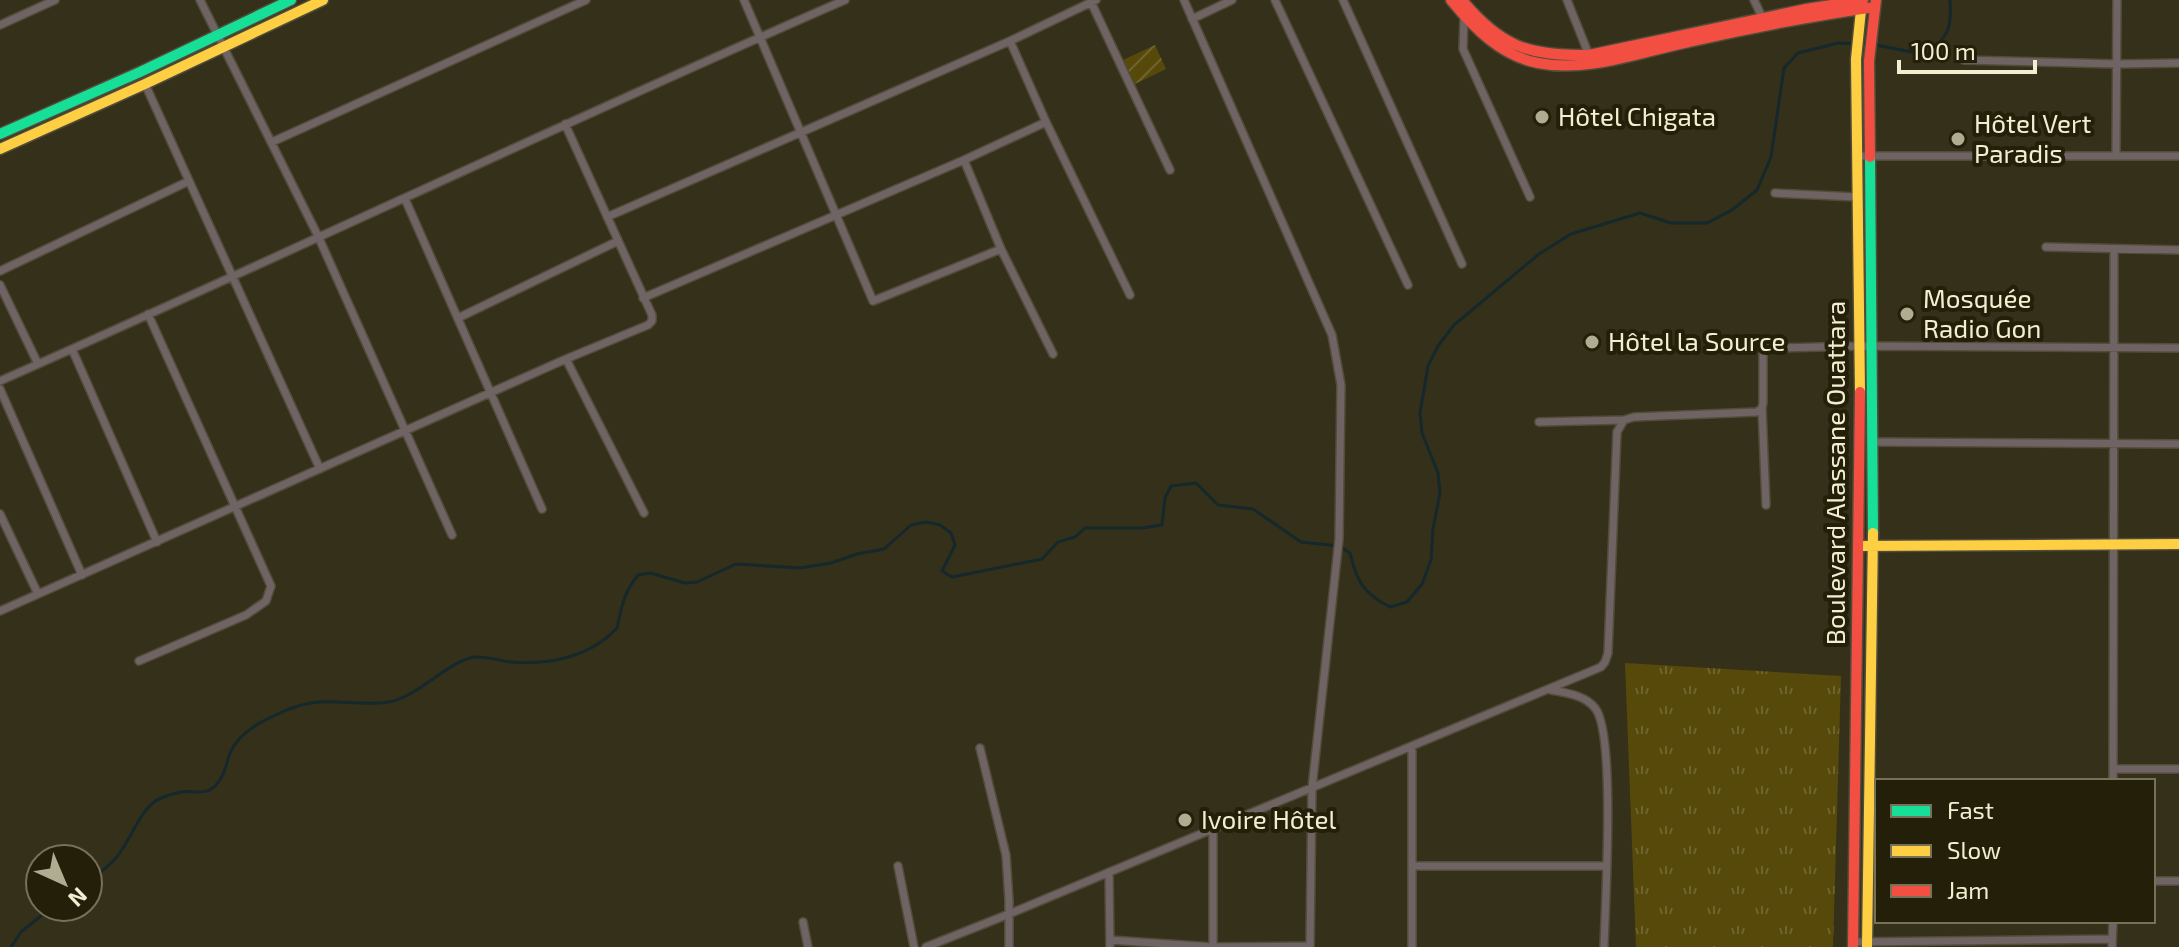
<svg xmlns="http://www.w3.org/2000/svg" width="2179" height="947" viewBox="0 0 2179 947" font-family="'Exo 2',sans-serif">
  <defs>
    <pattern id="grass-tufts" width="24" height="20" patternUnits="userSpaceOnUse" patternTransform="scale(2)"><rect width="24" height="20" fill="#56490a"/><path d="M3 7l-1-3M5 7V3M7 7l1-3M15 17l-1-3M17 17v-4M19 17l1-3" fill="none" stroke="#6f642d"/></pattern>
    <pattern id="garden-furrows" width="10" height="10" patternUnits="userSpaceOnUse" patternTransform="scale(2)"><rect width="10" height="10" fill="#56490a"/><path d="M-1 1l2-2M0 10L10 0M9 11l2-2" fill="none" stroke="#6f642d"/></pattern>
  </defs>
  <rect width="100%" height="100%" fill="#35301a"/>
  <path fill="url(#grass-tufts)" d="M 1625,663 L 1841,676 L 1833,947 L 1636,947 Z"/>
  <path fill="url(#garden-furrows)" d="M 1155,45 L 1166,69 L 1135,84 L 1123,60 Z"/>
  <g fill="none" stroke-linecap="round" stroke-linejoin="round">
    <path stroke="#15282b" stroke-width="3" d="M 1876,45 L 1927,55 C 1948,35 1952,30 1950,0
      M 88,882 C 97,875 108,867 116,858 C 129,843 138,815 153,803 C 158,798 174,793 181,792 C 193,790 205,796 215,786 C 225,776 226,764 230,753 C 240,730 266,719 287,710 C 326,693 352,708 389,702 C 418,697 449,660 475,657 C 486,656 500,661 511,662 C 550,665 590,657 617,628 C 622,606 623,594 638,575 L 650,573 L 685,583 L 697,582 L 736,564 L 800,568 L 831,563 L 857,554 L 884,549 L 911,525 L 926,522 L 940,525 L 951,533 L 955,545 L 942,571 L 952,577 L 1042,559 L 1058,542 L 1075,537 L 1085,528 L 1142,528 L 1162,525 L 1165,498 L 1171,486 L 1196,483 L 1218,505 L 1253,509 L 1301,542 L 1339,546 L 1350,553 C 1357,582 1363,593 1390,607 L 1407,602 L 1422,584 L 1431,560 L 1433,529 L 1440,493 L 1438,473 L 1422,433 L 1420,413 L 1428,366 L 1438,346 L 1454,325 L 1539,254 L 1571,234 L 1640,213 L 1671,223 L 1707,223 L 1732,210 L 1757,190 L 1771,157 L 1784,68 L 1798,53 L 1838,43 L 1868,44
      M 11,947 L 21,932 L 52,907"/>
    <defs>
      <path id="street" d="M 200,0 L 318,236 L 452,535
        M 744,0 L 873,301 L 1001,249
        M 1184,0 L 1332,335 L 1341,385 L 1339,539 L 1312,788 L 1310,947
        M 1275,0 L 1408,285
        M 1343,0 L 1462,264
        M 1567,0 L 1589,55
        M 1754,0 L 1763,19
        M 1091,2 L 1170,170
        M 1464,18 L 1463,49 L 1530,197
        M 1192,19 L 1232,0
        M 0,25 L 55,0
        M 1010,41 L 1046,122 L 1130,295
        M 1964,60 L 2118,64 L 2179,63
        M 145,84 L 320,469
        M 272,142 L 586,0
        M 1856,156 L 2179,156
        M 2116,156 L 2117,0
        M 964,160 L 1001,249 L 1053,354
        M 1775,193 L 1857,197
        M 405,199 L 542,509
        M 607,217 L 1010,41 L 1096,0
        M 2046,247 L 2179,250
        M 0,271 L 189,181
        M 0,285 L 38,364
        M 643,298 L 964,160 L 1046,122
        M 458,318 L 618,241
        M 72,349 L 157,542
        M 566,359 L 644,513
        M 0,381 C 283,256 562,123 845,0
        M 0,389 L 82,575
        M 1762,408 L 1766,505
        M 1539,422 L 1624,420 L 1634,417 L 1757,412 L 1762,408 L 1763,403 L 1763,354 L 1766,349 L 1774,348 L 1861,346 L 2179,348
        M 1871,442 L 2179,444
        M 0,514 L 38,594
        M 0,611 L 566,359 L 648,325 L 652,321 L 652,315 L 565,124
        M 139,661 L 246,615 L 266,601 L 271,586 L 148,314
        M 1551,690 C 1566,693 1585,695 1595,708 C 1616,733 1605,906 1604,947
        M 1412,747 L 1412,947
        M 980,748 L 1006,855 L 1009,900 L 1009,947
        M 2113,769 L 2179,769
        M 2113,781 L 2114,249
        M 898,866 L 914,947
        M 1413,866 L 1606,866
        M 1109,872 L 1110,947
        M 2153,881 L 2179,881
        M 803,922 L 808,947
        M 1110,940 L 1213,947 L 1310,946
        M 1853,942 L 2112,939
        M 926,947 L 1009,914 L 1601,667 L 1605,662 L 1608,653 L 1617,432 L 1624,420
        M 1213,947 L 1213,829
        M 2112,947 L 2113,921"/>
      <path id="fast" d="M 0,134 L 140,72 L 291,0
        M 1870,157 L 1873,533"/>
      <path id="slow" d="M 0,149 L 145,84 L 323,0
        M 1860,392 L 1856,59 L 1862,0
        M 1859,546 L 2179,544
        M 1867,947 L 1873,533"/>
      <path id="jam" d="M 1451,0 C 1474,28 1501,56 1538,63 C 1588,73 1640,52 1689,42 C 1750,28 1812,16 1875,7
        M 1462,0 C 1501,47 1529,56 1589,55 L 1806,9 L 1863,0
        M 1870,157 L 1869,61 L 1876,0
        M 1853,947 L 1860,392"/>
    </defs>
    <use href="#street" stroke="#514d3a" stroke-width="10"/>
    <use href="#fast" stroke="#514d3a" stroke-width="13"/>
    <use href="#slow" stroke="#514d3a" stroke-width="13"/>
    <use href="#jam" stroke="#514d3a" stroke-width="13"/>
    <use href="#street" stroke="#706363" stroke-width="7"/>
    <use href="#fast" stroke="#16e098" stroke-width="10"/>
    <use href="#slow" stroke="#ffcf43" stroke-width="10"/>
    <use href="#jam" stroke="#f24e42" stroke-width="10"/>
  </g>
  <g fill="#b0ab91" stroke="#241f09" stroke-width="3">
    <circle cx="1542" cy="117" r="8"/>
    <circle cx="1958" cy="139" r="8"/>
    <circle cx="1907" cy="314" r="8"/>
    <circle cx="1592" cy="342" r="8"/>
    <circle cx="1185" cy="820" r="8"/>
  </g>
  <g text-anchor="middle" stroke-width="8" stroke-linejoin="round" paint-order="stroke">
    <g font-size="26" fill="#f3edd1" stroke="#241f09" text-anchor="start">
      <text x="1558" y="126">Hôtel Chigata</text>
      <text x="1974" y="133">Hôtel Vert<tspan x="1974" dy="30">Paradis</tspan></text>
      <text x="1923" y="308">Mosquée<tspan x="1923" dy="30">Radio Gon</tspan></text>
      <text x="1608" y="351">Hôtel la Source</text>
      <text x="1201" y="829">Ivoire Hôtel</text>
    </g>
    <g font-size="26" fill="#f3edd1" stroke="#241f09">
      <text transform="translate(1836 473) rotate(-90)" y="9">Boulevard Alassane Ouattara</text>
    </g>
  </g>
  <rect x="1875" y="779" width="280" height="144" fill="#241f09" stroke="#777159" stroke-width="2"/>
  <rect x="1891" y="805" width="40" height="12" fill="#16e098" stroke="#777159" stroke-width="2"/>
  <text x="1947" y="819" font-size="24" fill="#f3edd1">Fast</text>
  <rect x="1891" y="845" width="40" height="12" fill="#ffcf43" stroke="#777159" stroke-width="2"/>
  <text x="1947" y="859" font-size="24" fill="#f3edd1">Slow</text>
  <rect x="1891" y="885" width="40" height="12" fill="#f24e42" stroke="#777159" stroke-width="2"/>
  <text x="1947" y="899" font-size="24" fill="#f3edd1">Jam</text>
  <g transform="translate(64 883) rotate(136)"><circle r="38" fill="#241f09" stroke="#777159" stroke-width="2"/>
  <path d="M0-6L14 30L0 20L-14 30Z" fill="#b0ab91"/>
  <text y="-12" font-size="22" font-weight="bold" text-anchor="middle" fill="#f3edd1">N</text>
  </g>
  <path d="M1899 60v12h136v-12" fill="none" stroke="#f3edd1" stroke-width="4"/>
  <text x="1911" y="60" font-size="24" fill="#f3edd1" stroke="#241f09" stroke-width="6" paint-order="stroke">100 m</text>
</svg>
